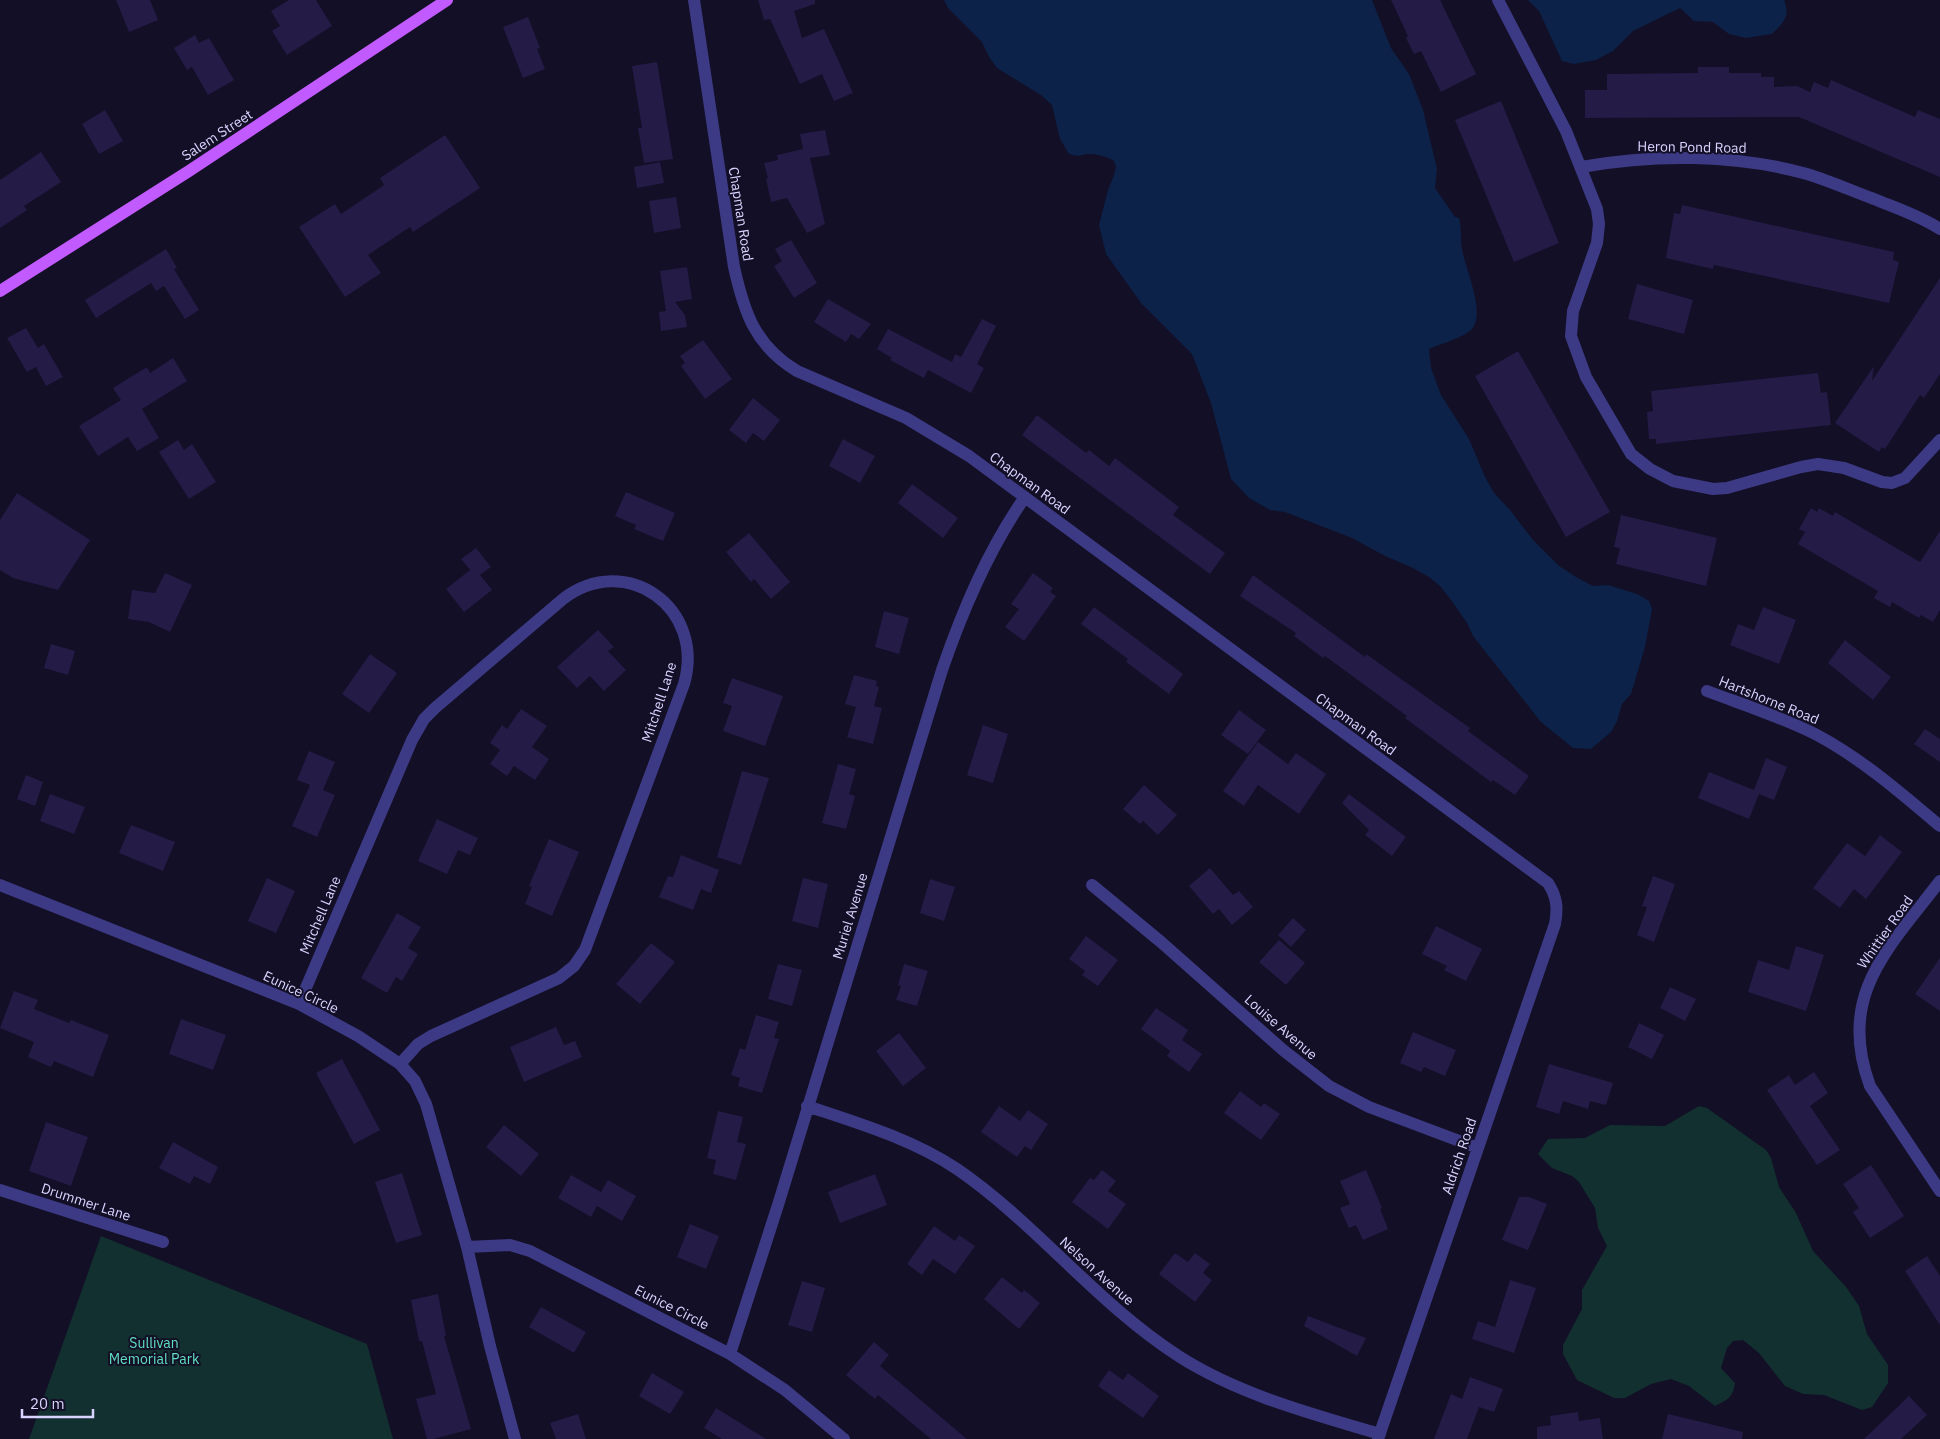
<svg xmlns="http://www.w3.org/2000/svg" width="1940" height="1439" viewBox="0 0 1940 1439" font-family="'IBM Plex Sans',sans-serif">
  <rect width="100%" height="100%" fill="#130f26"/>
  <path fill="#12302f" d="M 1699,1106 L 1707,1108 L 1766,1150 L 1771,1158 L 1779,1187 L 1796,1213 L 1813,1251 L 1846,1287 L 1859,1306 L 1867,1334 L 1888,1365 L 1888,1383 L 1872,1407 L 1862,1410 L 1824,1395 L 1803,1394 L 1785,1386 L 1759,1353 L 1743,1340 L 1733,1341 L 1727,1348 L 1721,1368 L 1735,1383 C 1733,1397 1728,1400 1715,1406 L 1689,1386 L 1671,1379 L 1651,1384 L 1625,1398 L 1614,1398 L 1577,1380 L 1563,1354 L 1563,1345 L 1582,1309 L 1582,1290 L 1607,1246 L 1598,1228 L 1595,1208 L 1579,1182 L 1572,1176 L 1552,1168 L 1538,1154 L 1548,1139 L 1585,1138 L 1610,1125 L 1665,1126 Z
    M 101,1236 L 367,1344 L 393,1439 L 29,1439 Z"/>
  <path fill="#0c2248" d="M 944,0 L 1372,0 L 1391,48 L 1409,74 L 1423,110 L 1437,169 L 1435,188 L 1455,217 L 1459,218 C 1462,228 1460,238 1462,249 C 1465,268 1487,315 1471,330 C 1462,338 1440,344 1429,349 L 1431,368 L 1441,395 L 1469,439 L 1485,477 L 1494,493 L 1510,510 L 1533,540 L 1559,566 L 1576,577 L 1593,586 L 1608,585 L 1637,594 L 1649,601 L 1652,609 L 1645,647 L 1631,694 L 1622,704 L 1617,721 L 1611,732 L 1591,749 L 1573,748 L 1541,722 L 1473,636 L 1467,623 L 1451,600 L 1440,586 L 1429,577 L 1413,568 L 1385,556 L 1352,538 L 1285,512 L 1270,510 L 1249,498 L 1231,479 L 1211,403 L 1192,354 L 1141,303 L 1106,254 L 1099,225 L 1108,190 L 1114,175 L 1116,167 L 1114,161 C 1108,157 1097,154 1090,154 C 1079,154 1083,158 1069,154 L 1060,139 L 1052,105 L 1041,95 L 997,68 L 989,57 L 982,42 L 948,8 Z
    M 1528,0 L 1784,0 C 1791,16 1783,23 1772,34 L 1746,38 L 1729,34 L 1713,22 L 1694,21 L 1680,8 L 1633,31 L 1613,51 L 1596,60 L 1574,64 L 1562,61 L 1539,11 Z"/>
  <path fill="#241b47" d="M 116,0 L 150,0 L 158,20 L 129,32 Z
    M 289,0 L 316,0 L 332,26 L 287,55 L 272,31 L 280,26 L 271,11 Z
    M 758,0 L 815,0 L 815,4 L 794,11 L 802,38 L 824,29 L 853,93 L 834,101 L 822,74 L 800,84 L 770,19 L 764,20 Z
    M 1391,0 L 1440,0 L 1476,74 L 1441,92 L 1421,51 L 1414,54 L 1406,38 L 1408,36 Z
    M 528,17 L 540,48 L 537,49 L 545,69 L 523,78 L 503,27 Z
    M 195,35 L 199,43 L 209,38 L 234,80 L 208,95 L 192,67 L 187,70 L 174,48 Z
    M 657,62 L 673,159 L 644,163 L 638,128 L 642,128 L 632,66 Z
    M 1698,67 L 1729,67 L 1729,73 L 1761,73 L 1761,77 L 1774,77 L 1774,87 L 1797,86 L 1810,92 L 1814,82 L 1828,88 L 1831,80 L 1915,117 L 1918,110 L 1940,119 L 1940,177 L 1799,117 L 1585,118 L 1585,90 L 1607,90 L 1607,74 L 1698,73 Z
    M 1501,101 L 1559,243 L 1514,262 L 1455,120 Z
    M 105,110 L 123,141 L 99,154 L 82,124 Z
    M 825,130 L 830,155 L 810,158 L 825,224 L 807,233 L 787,198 L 771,202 L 766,179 L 768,178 L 764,163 L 778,160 L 777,155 L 803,149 L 800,134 Z
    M 445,135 L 480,188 L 413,232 L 410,227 L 368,255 L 381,273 L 345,297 L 299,227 L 335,204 L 341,214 L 384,185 L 380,178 Z
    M 41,152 L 61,182 L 24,206 L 27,210 L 0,228 L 0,180 Z
    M 660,162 L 664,183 L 637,188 L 634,167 Z
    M 676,197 L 681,228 L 654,233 L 649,201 Z
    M 1682,205 L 1894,252 L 1893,260 L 1899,262 L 1889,303 L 1714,265 L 1713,269 L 1666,258 L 1674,213 L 1680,214 Z
    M 791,240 L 817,283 L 794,298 L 774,266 L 782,261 L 775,249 Z
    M 166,249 L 177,268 L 174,269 L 199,310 L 185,319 L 164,286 L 156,291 L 151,283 L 96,318 L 85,300 Z
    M 687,267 L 692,299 L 675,302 L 685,315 L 687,327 L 661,331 L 659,312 L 666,311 L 660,271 Z
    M 1940,278 L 1940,374 L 1924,398 L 1920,395 L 1885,449 L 1882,447 L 1879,452 L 1835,423 L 1874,366 L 1872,381 Z
    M 1637,284 L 1693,300 L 1684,334 L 1628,319 Z
    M 828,299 L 871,324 L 859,339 L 851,334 L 846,342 L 814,322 Z
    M 982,319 L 996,326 L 977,364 L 984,368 L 971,393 L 928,370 L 924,378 L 890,360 L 892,358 L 877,349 L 888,329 L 952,362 L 955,354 L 961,357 Z
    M 26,328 L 38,348 L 44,344 L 63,377 L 46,386 L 36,367 L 27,372 L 7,338 Z
    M 703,340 L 732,379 L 705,399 L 681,366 L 685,363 L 680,356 Z
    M 1518,351 L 1610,512 L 1566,537 L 1475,376 Z
    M 173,358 L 187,381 L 142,409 L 159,438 L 137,451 L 128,437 L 98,456 L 79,426 L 121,400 L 113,388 L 147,367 L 150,373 Z
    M 1818,373 L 1821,393 L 1827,392 L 1831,425 L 1656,444 L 1656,439 L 1649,439 L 1647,412 L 1653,411 L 1651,391 Z
    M 753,398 L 780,420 L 764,441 L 753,433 L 746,443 L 729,430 Z
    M 1037,415 L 1086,453 L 1089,450 L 1109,466 L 1115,458 L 1179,507 L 1173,515 L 1225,553 L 1210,574 L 1022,435 Z
    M 843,439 L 875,456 L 860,483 L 829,466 Z
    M 178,440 L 184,450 L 192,444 L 216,482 L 189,499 L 159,452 Z
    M 912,484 L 958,518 L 943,538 L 898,503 Z
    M 626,492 L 675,513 L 663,541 L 634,529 L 636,525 L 615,516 Z
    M 17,493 L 90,540 L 58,590 L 13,578 L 0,570 L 0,520 Z
    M 1811,508 L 1817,512 L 1819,508 L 1833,516 L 1835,512 L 1920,562 L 1940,531 L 1940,610 L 1933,622 L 1921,615 L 1919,618 L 1892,602 L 1890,607 L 1874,598 L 1878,591 L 1798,544 L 1805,532 L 1799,529 Z
    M 1621,515 L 1717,538 L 1706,586 L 1616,564 L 1620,548 L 1614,547 Z
    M 749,533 L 790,582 L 771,599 L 754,579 L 751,582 L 726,552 Z
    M 476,548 L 491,567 L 480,575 L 492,590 L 464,612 L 446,589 L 470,570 L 461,559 Z
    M 165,573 L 192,585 L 170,632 L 149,622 L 128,619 L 132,590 L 155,593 Z
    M 1033,573 L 1053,588 L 1050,592 L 1056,596 L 1024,641 L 1005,627 L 1019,609 L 1011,604 Z
    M 1253,575 L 1365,657 L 1366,654 L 1470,728 L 1468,731 L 1529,776 L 1515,795 L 1493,780 L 1491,782 L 1405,718 L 1407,716 L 1325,656 L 1323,658 L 1294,636 L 1296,633 L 1240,596 Z
    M 1094,607 L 1183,674 L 1169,694 L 1126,662 L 1128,659 L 1081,624 Z
    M 1763,607 L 1796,620 L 1779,664 L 1730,645 L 1738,624 L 1754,630 Z
    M 884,611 L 909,618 L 899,654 L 875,647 Z
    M 598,630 L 614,647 L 608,651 L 626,670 L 604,691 L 590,676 L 577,688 L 557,667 Z
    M 1845,640 L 1891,677 L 1873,700 L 1828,663 Z
    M 51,644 L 75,651 L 68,675 L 44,668 Z
    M 370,654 L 397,673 L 369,713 L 342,694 Z
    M 854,675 L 877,681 L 876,686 L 879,687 L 874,706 L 882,708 L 873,744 L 847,737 L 856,707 L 845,704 Z
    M 732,678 L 783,696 L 765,746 L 723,731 L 732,706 L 723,703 Z
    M 521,709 L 547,726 L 532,747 L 549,759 L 535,780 L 514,766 L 507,776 L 490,764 L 500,750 L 490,743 L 502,725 L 507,729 Z
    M 1239,710 L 1266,730 L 1248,754 L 1221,735 Z
    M 983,725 L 1008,734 L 993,783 L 967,775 Z
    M 1925,729 L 1940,739 L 1940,762 L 1914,744 Z
    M 1258,742 L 1288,764 L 1296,753 L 1326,774 L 1299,814 L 1258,785 L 1244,806 L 1223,791 Z
    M 309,751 L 335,762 L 323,790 L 335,795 L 317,837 L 292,826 L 310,785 L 297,780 Z
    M 1766,758 L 1787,767 L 1774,800 L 1759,794 L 1749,819 L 1698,798 L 1709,772 L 1754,790 Z
    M 838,764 L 856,769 L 849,794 L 855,796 L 846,829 L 822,823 Z
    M 742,771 L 769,778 L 741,865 L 717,857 Z
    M 26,775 L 43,782 L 35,806 L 17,799 Z
    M 1144,785 L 1177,815 L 1158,835 L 1143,821 L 1140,824 L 1123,809 Z
    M 50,794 L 85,807 L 74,834 L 40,821 Z
    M 1349,794 L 1406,837 L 1392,856 L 1365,835 L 1369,830 L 1342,803 Z
    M 437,819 L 478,838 L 470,855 L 458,850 L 447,874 L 418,861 Z
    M 131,825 L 175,842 L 163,871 L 119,853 Z
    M 1880,835 L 1902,852 L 1866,899 L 1854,889 L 1840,908 L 1813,888 L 1847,843 L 1865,856 Z
    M 549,839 L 579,852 L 552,916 L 525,904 L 532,887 L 529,886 Z
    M 681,855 L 719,870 L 711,893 L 701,889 L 693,910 L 659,897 L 668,876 L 673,877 Z
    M 1210,868 L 1233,895 L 1239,891 L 1253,907 L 1232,925 L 1219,909 L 1213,914 L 1189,886 Z
    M 1653,876 L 1675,884 L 1654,942 L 1637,935 L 1647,907 L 1642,906 Z
    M 267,878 L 295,891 L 276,933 L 248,921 Z
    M 803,878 L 828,884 L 818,928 L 792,921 Z
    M 930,879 L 955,887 L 944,921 L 920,913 Z
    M 397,913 L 421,927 L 408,948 L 418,954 L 402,981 L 396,977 L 387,993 L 361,978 Z
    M 1293,918 L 1306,930 L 1291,947 L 1278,935 Z
    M 1436,926 L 1482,949 L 1466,981 L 1444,970 L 1447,966 L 1422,954 Z
    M 1086,936 L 1118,960 L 1098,986 L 1082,975 L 1085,971 L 1069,959 Z
    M 1279,940 L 1305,963 L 1286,985 L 1259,962 Z
    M 651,943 L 675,962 L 640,1004 L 616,984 Z
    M 1796,946 L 1824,955 L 1806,1011 L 1748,992 L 1758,960 L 1789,970 Z
    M 1940,958 L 1940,1011 L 1915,994 Z
    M 778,964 L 802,970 L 792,1006 L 768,999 Z
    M 904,964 L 928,971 L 917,1006 L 896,1000 L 901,986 L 898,985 Z
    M 1670,987 L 1696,999 L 1685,1021 L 1660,1008 Z
    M 14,991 L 38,1000 L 34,1009 L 69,1023 L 71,1020 L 109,1035 L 93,1077 L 54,1061 L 51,1067 L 28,1057 L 34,1042 L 0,1028 Z
    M 1156,1008 L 1188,1030 L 1182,1040 L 1202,1054 L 1189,1072 L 1167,1056 L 1170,1051 L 1141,1029 Z
    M 756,1015 L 779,1022 L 774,1038 L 779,1039 L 762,1093 L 738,1086 L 740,1078 L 731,1075 L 740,1048 L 745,1050 Z
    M 181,1019 L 226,1035 L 213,1070 L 169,1054 Z
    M 1639,1023 L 1664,1035 L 1652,1059 L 1628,1047 Z
    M 556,1027 L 564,1045 L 575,1041 L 582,1057 L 524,1082 L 510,1047 Z
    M 1413,1032 L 1456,1050 L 1445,1076 L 1424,1067 L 1421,1072 L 1400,1063 Z
    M 899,1033 L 926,1068 L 903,1086 L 876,1051 Z
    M 342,1059 L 380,1130 L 354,1144 L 316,1073 Z
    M 1549,1064 L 1613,1083 L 1606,1105 L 1590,1101 L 1588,1109 L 1563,1101 L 1559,1114 L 1536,1107 Z
    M 1814,1072 L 1828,1093 L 1810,1106 L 1840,1150 L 1817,1165 L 1767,1090 L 1789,1075 L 1795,1085 Z
    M 1240,1091 L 1261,1107 L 1264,1103 L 1280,1114 L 1261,1140 L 1224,1113 Z
    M 999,1106 L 1020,1121 L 1028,1110 L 1048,1124 L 1031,1150 L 1025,1146 L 1017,1157 L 981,1132 Z
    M 718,1111 L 743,1117 L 737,1142 L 746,1144 L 736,1180 L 713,1174 L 716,1160 L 707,1158 Z
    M 46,1122 L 88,1137 L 71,1186 L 29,1171 Z
    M 504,1125 L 539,1154 L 521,1176 L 486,1147 Z
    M 173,1142 L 218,1167 L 210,1184 L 194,1176 L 190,1184 L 159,1168 Z
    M 1871,1165 L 1904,1216 L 1870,1238 L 1853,1212 L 1859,1208 L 1843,1184 Z
    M 1102,1170 L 1116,1181 L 1108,1191 L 1126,1204 L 1108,1229 L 1072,1202 L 1090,1178 L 1094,1180 Z
    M 1366,1170 L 1382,1208 L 1380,1209 L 1388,1229 L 1363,1240 L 1356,1225 L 1349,1228 L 1340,1208 L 1350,1204 L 1340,1181 Z
    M 402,1173 L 422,1235 L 396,1243 L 375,1182 Z
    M 875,1174 L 887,1205 L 840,1223 L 828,1192 Z
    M 571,1175 L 601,1192 L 608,1180 L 636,1196 L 622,1221 L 597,1206 L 591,1217 L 558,1198 Z
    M 1519,1197 L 1529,1197 L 1547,1204 L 1528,1250 L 1502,1240 Z
    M 690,1224 L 719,1236 L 706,1269 L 677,1257 Z
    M 934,1226 L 955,1241 L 959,1235 L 975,1246 L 955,1274 L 933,1259 L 922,1275 L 907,1264 Z
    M 1175,1253 L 1188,1262 L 1195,1253 L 1210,1264 L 1203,1273 L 1212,1280 L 1195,1302 L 1159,1274 Z
    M 1927,1256 L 1940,1276 L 1940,1325 L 1905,1271 Z
    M 1002,1277 L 1022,1293 L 1024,1290 L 1040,1303 L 1019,1329 L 984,1299 Z
    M 1510,1280 L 1536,1288 L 1514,1353 L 1472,1339 L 1478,1321 L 1495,1327 Z
    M 802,1281 L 825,1288 L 812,1332 L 788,1325 Z
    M 438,1294 L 446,1336 L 444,1336 L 471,1429 L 434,1439 L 427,1439 L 416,1399 L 436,1394 L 422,1341 L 419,1341 L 411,1300 Z
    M 541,1307 L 586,1332 L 574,1353 L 529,1327 Z
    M 1308,1316 L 1366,1338 L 1357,1356 L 1304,1326 Z
    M 874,1342 L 889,1355 L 880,1366 L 967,1439 L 931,1439 L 878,1395 L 875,1399 L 846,1375 Z
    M 1109,1370 L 1123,1380 L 1128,1373 L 1159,1396 L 1143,1418 L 1098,1386 Z
    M 652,1373 L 684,1392 L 670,1414 L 639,1396 Z
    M 1470,1377 L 1503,1389 L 1494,1412 L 1479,1407 L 1467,1439 L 1434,1439 L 1451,1394 L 1462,1399 Z
    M 1909,1396 L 1927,1415 L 1901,1439 L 1864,1439 Z
    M 716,1408 L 766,1439 L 722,1439 L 704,1428 Z
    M 1578,1412 L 1579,1421 L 1600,1418 L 1603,1439 L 1537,1439 L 1537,1427 L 1551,1425 L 1550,1416 Z
    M 578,1414 L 586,1439 L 556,1439 L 550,1423 Z
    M 1668,1414 L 1743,1432 L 1742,1439 L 1662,1439 Z"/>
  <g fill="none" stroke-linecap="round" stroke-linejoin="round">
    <path stroke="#3d3a85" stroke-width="12" d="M 694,0 L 734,267 C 744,312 755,346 797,371 L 906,418 L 969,456 L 1548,883 C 1557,897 1558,908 1555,924 L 1378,1439
      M 1498,0 L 1566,131 L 1597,209 L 1599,224 L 1597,243 L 1573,311 L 1571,336 L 1586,377 L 1631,454 L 1650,469 L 1673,481 L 1713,489 L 1727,488 L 1801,467 L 1818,464 L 1844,468 L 1882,482 L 1892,483 L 1905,478 L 1940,440
      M 1581,167 C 1655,154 1735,154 1807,174 C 1830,181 1852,191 1874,199 C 1896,208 1920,216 1940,229
      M 1707,691 C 1744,705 1782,717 1817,735 C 1862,759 1901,793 1940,826
      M 1940,881 C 1889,948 1836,995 1870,1086 L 1940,1191
      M 0,885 L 299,1004 L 358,1036 L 400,1064 L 415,1081 L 426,1104 L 467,1247 L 490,1346 L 515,1439
      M 1092,885 L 1161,942 L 1283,1050 L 1329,1086 L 1369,1107 L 1478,1148
      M 299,1004 L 412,740 L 424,719 L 435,708 L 563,599 C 626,551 706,608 684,684 L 585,950 L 574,966 L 559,978 L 431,1036 L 418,1044 L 400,1064
      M 807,1106 C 858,1123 912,1139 957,1169 C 1037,1224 1097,1304 1180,1357 C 1240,1395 1312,1414 1380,1434
      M 0,1190 L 163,1242
      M 467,1247 L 510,1245 L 530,1251 L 730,1354 L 785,1390 L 844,1439
      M 730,1354 L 778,1205 L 942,670 C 963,609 988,550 1025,497"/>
    <path stroke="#c25bff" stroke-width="12" d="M 0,291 L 189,171 L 447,0"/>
  </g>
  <g text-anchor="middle" stroke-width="4" stroke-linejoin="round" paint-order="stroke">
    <g font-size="14" fill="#d9d4ff" stroke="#130f26">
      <text transform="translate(217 135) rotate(-33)" y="5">Salem Street</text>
      <text transform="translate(1692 147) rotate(1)" y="5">Heron Pond Road</text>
      <text transform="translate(741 214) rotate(81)" y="5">Chapman Road</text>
      <text transform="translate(1030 483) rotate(36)" y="5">Chapman Road</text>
      <text transform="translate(1769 700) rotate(22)" y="5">Hartshorne Road</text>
      <text transform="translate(659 702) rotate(-72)" y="5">Mitchell Lane</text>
      <text transform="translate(1356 724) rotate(36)" y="5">Chapman Road</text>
      <text transform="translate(320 915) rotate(-67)" y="5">Mitchell Lane</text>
      <text transform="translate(850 916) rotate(-73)" y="5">Muriel Avenue</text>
      <text transform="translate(1885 932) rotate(-55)" y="5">Whittier Road</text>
      <text transform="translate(301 992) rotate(25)" y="5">Eunice Circle</text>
      <text transform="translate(1281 1027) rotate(41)" y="5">Louise Avenue</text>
      <text transform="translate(1459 1156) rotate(-71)" y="5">Aldrich Road</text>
      <text transform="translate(86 1202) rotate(18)" y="5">Drummer Lane</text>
      <text transform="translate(1097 1271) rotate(42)" y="5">Nelson Avenue</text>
      <text transform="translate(672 1307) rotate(27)" y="5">Eunice Circle</text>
    </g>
    <g font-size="14" fill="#5fe0c0" stroke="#130f26">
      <text x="154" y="1348">Sullivan<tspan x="154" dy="16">Memorial Park</tspan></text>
    </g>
  </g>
  <path d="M22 1409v8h71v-8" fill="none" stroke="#d9d4ff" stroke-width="2.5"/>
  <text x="30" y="1409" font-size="15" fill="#d9d4ff" stroke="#130f26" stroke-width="4" paint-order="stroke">20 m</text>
</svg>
